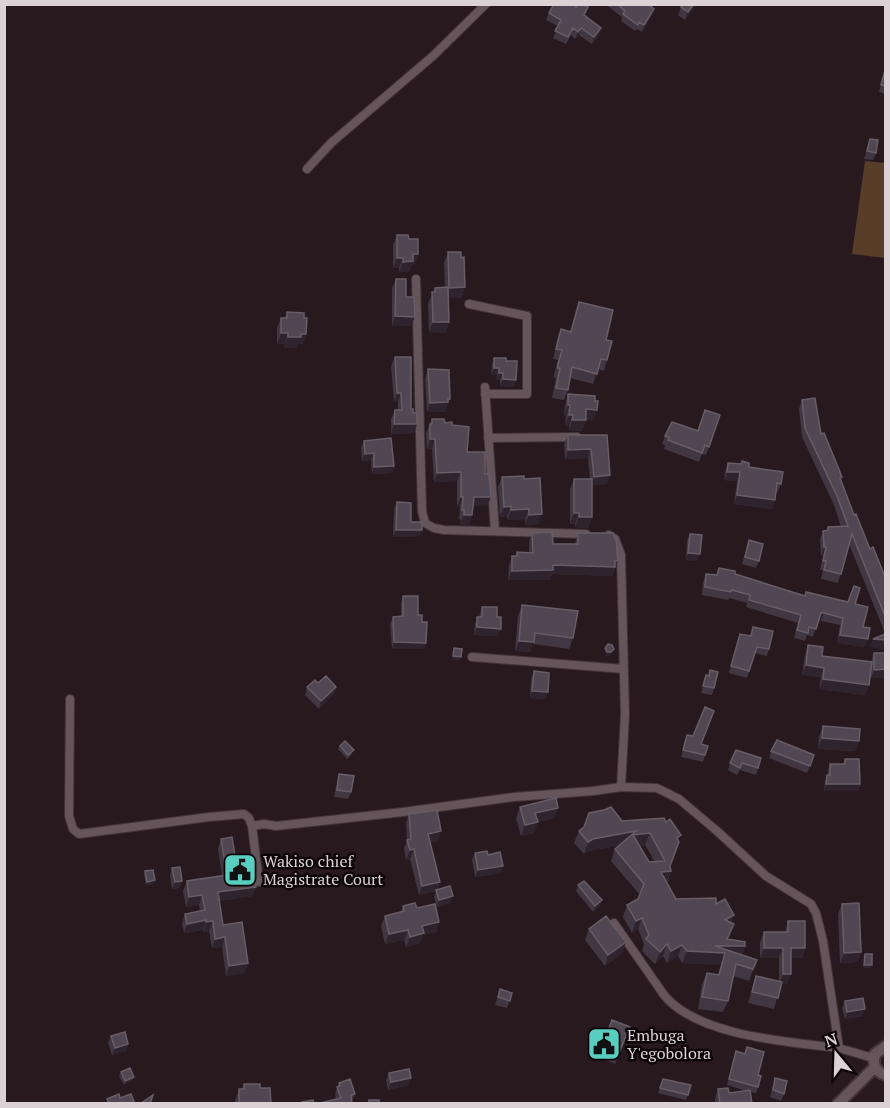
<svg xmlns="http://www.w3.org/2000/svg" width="890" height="1108" viewBox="0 0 890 1108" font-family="'PT Serif',serif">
  <rect width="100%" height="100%" fill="#28191f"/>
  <path fill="#583e29" d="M 865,161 L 885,163 L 885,258 L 852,254 Z"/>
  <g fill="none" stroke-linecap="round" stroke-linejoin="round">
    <defs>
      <path id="street" d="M 307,169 L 331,143 L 433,56 L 486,4
        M 416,279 L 422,511 L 425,523 L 434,528 L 444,530 L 586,534
        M 469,304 L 527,316 L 527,394 L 485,394
        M 485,387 L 495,531
        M 488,438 L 577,437
        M 609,535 L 615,539 L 621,555 L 625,715 L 621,787
        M 472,657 L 624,669
        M 70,699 L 69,816 L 73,829 L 79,834 L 209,817 L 244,814 L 249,818 L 252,826 L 264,824 L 276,826 L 403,812 L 514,797 L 593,791 L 621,787 L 657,788 L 679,799 L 717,831 L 766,876 L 811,904 L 816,913 L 823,941 L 839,1048 L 873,1058
        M 252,826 L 259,882
        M 614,923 L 664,995 C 697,1036 789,1042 839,1048"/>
      <path id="secondary" d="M 886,1046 L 875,1054 C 872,1064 875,1072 886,1075
        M 838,1104 L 875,1067"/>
    </defs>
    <use href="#street" stroke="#41353a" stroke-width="10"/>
    <use href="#secondary" stroke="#41353a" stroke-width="14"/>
    <use href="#street" stroke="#66545b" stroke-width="8"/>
    <use href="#secondary" stroke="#66545b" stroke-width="10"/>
  </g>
  <path fill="#403742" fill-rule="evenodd" d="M 605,4 L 648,4 L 654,9 L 651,16 L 642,32 L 637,29 L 635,31 L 621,21 L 622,17 Z
    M 696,4 L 685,20 L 678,15 L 681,7 Z
    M 549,13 L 585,16 L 599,35 L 592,44 L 579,35 L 575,39 L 571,35 L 566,44 L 553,38 L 558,26 L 546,20 Z
    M 885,70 L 885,94 L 879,92 Z
    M 870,139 L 876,153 L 873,160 L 864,159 Z
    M 397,235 L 409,239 L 418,254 L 414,265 L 412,265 L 409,272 L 399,272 L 399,268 L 393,268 L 393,245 Z
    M 448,252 L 461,258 L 465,287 L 461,298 L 448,298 L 449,322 L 445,333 L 429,332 L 428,303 L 435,288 L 445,287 L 444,263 Z
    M 396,279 L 406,297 L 411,326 L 392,326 L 392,288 Z
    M 579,302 L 606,340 L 607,360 L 604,371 L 598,369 L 593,384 L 570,378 L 568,390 L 564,400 L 552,398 L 556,378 L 554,378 L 554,374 L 558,360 L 553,359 L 557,340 L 561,329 L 570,332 Z
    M 287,312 L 304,318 L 306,334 L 302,344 L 298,344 L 297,348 L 284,347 L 285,344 L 277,344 L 277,328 L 281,318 L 285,318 Z
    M 395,357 L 411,409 L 417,424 L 414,433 L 391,434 L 391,419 L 395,410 L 398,410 L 398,402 L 394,402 L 391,366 Z
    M 494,358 L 506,361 L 516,380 L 514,387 L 500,386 L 500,380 L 496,380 L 497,375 L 491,375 L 492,365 Z
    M 428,369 L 446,409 L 445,412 L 427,412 L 425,379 Z
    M 568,394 L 594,420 L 586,420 L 582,431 L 569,430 L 569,426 L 565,425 L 566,416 L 564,416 L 565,405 Z
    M 802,400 L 821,434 L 842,477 L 841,481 L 854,515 L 870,549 L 885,577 L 885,633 L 849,544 L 838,583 L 821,579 L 823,570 L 820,570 L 823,556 L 821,556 L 820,539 L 823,531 L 827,531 L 828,527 L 841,527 L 834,505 L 802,437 L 799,409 Z
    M 720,415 L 706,455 L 702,454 L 699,462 L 664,449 L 665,445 L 662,444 L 665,436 L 698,431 Z
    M 432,419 L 452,425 L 467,452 L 487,506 L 473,506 L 472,515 L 469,525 L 460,524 L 461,520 L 459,519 L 460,506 L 457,506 L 457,481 L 434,482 L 432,449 L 427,449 L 426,433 Z
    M 568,435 L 607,435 L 610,475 L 606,484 L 592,485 L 592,517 L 588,528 L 575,527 L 575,524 L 570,524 L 570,489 L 574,479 L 590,479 L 588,458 L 565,459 L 564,444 Z
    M 364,441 L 394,466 L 392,473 L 372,474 L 371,460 L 362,461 L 361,448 Z
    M 728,463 L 749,467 L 781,484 L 777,493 L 776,492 L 775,500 L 772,509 L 734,504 L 737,481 L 724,480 L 725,472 Z
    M 502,477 L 524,479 L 539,524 L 525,525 L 525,519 L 507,520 L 507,516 L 500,517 L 498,487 Z
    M 397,502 L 411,522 L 420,536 L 393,537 L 394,509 Z
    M 532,533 L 553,544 L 575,544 L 578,533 L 618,561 L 612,576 L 552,574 L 550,580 L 508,580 L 509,566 L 512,556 L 516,556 L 517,552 L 529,553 L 529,542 Z
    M 690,534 L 697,561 L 686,560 L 687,541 Z
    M 749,540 L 759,561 L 756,568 L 742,564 Z
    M 719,568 L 805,596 L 855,604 L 863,627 L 865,647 L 837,643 L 840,625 L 821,621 L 818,621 L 813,637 L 807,635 L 805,641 L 794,638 L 798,623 L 746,607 L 747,603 L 729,598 L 728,600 L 702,595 L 703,582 L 706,574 L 716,575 Z
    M 403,596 L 418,615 L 422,622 L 426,643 L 424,649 L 392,649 L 390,624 L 393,617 L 401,616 L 401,603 Z
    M 522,605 L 573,638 L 569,649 L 533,644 L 530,652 L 515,651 L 518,616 Z
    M 482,607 L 497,617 L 498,636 L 474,635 L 475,624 L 477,617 L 479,617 Z
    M 753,627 L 769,649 L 767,656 L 755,653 L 747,678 L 729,673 L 740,634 L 750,636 Z
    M 808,645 L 822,656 L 871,662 L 874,653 L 885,653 L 885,678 L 871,678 L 871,669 L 865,695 L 819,689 L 821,677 L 802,675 L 805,655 Z
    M 710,670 L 714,688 L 712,695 L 701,693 L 706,675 L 708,676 Z
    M 534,671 L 548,692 L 545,699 L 530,698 L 531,679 Z
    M 318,683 L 336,687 L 334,694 L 319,709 L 305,695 L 307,687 Z
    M 823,726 L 855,751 L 818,749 L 819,737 Z
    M 687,735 L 701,744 L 708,746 L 703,762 L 681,757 Z
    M 340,746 L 352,754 L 347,759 L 338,749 Z
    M 771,751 L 814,755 L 807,773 L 769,758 Z
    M 761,758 L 756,775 L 740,770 L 737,775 L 728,770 L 730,763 Z
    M 845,759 L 860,784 L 858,791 L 824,791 L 825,781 L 828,775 L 828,770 L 830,764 L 843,764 Z
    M 339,774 L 351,792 L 348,799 L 334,797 L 337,781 Z
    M 520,807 L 558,808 L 554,818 L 537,822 L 534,833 L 521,836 L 516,818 Z
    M 409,814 L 438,841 L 430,842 L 440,882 L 437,890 L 450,903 L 437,907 L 434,897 L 436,891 L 419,895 L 410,859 L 406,860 L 404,849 L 407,840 L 406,823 Z
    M 622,821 L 679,841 L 670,866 L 671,871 L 667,883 L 676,899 L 716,904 L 734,915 L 731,922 L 728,939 L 745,946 L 742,955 L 757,960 L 749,981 L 733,976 L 728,1001 L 723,1012 L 698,1009 L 702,984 L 707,973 L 718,975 L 721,965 L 682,963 L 678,956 L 667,963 L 663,956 L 655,964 L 642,951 L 644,944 L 638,929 L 632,933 L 623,917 L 627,905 L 638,899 L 640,895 L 611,861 L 615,849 L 620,845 L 589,851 L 584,854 L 574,843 L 579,831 ZM 645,845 L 655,862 L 649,862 L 639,846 Z
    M 221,839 L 237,867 L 256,887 L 252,896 L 219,901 L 223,925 L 248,963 L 244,973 L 226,976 L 222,947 L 212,948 L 209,931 L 203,932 L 203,930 L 184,933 L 182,924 L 185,914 L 200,911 L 199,905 L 186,907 L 183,891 L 187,881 L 222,876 L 218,849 Z
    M 475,853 L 503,866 L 500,873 L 475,877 L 472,860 Z
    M 172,868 L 180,888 L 172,889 L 170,875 Z
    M 145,871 L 155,880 L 154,884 L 146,885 L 144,874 Z
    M 578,885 L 602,900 L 600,905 L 593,912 L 576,891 Z
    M 842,904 L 861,952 L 857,962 L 840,963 L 838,914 Z
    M 403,906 L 417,908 L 439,922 L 436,932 L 423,935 L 420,943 L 406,947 L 404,940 L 385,944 L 381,926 L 385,916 L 401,912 Z
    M 788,921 L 805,948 L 802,958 L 791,958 L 787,984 L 781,984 L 774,1009 L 748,1003 L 756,976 L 779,982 L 779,958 L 760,958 L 760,942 L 764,932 L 785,932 Z
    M 589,929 L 626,942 L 622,953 L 605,966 L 585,940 Z
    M 500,989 L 512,993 L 507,1008 L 495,1005 Z
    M 845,1001 L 863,1016 L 845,1019 L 842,1008 Z
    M 630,1027 L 615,1064 L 595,1056 L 603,1034 L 606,1036 Z
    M 111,1036 L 128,1044 L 126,1051 L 112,1055 L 108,1043 Z
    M 747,1047 L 758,1075 L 758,1087 L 756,1093 L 751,1092 L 752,1104 L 715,1104 L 715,1099 L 718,1089 L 729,1093 L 746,1091 L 727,1085 L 736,1051 L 744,1054 Z
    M 121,1072 L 133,1080 L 124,1085 L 119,1076 Z
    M 389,1073 L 411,1078 L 408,1085 L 388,1090 L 386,1080 Z
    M 775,1078 L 784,1094 L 781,1101 L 770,1097 Z
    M 663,1079 L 691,1085 L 686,1100 L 658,1093 Z
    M 339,1083 L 355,1094 L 352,1101 L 336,1099 L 335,1094 Z
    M 244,1084 L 260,1088 L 271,1104 L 234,1104 L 239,1089 L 242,1089 Z"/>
  <path fill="#2f242d" d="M 694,4 L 696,4 L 685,20 L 688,12 Z
    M 654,9 L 651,16 L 642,32 L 644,25 Z
    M 581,28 L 579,35 L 575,39 L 578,32 Z
    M 601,28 L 599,35 L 592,44 L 594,37 Z
    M 413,254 L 418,254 L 414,265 L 412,265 L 409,272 L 399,272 L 403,262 Z
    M 397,258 L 403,258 L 399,268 L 393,268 Z
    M 465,287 L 461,298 L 445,298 L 449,288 Z
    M 395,316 L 415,317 L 411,326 L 392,326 Z
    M 433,322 L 449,322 L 445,333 L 429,332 Z
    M 281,333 L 288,333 L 285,344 L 277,344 Z
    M 301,334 L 306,334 L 302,344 L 298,344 L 297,348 L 284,347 L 288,337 Z
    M 494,368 L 499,368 L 497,375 L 491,375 Z
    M 499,373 L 503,373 L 500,380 L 496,380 Z
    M 503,379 L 516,380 L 514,387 L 500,386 Z
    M 397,393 L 401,393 L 398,402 L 394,402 Z
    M 448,399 L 450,399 L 445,412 L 427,412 L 430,403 Z
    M 568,405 L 570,405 L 566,416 L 564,416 Z
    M 586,409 L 597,410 L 594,420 L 583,420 Z
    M 569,415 L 573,415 L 569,426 L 565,425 Z
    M 572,420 L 586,420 L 582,431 L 569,430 Z
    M 394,424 L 417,424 L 414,433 L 391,434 Z
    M 430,439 L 435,439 L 432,449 L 427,449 Z
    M 591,449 L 588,458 L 565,459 L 568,450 Z
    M 374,453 L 371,460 L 362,461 L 365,454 Z
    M 394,466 L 392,473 L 372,474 L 374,467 Z
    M 461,472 L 457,481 L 434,482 L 437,473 Z
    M 727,472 L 740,472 L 737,481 L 724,480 Z
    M 610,475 L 606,484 L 590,486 L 594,477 Z
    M 737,495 L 775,500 L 772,509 L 734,504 Z
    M 461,497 L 463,497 L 460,506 L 457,506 Z
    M 474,497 L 491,497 L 487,506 L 471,506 Z
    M 511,506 L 507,516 L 500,517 L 504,507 Z
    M 529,509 L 525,519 L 507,520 L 511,510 Z
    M 574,513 L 579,513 L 575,524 L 570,524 Z
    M 542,514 L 539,524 L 525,525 L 529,515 Z
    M 464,515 L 472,515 L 469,525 L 460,524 Z
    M 579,517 L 592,517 L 588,528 L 575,527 Z
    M 396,530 L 422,530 L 420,536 L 393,537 Z
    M 824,547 L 826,547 L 823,556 L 821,556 Z
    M 688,553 L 700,554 L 697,561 L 686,560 Z
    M 618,561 L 612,576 L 552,574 L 550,580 L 508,580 L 512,571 L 553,565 Z
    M 821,613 L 824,613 L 821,621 L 818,621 Z
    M 477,627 L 501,629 L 498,636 L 474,635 Z
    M 840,635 L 868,639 L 865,647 L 837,643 Z
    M 873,639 L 885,640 L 885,650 L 870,647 Z
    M 519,641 L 534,642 L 530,652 L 515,651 Z
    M 394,642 L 426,643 L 424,649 L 392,649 Z
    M 614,649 L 610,656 L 605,656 L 607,652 Z
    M 453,656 L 461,657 L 459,661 L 452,660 Z
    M 806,665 L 824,668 L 821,677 L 802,675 Z
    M 885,669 L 885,678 L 871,678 L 874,670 Z
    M 823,679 L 869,685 L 865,695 L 819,689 Z
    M 336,687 L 334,694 L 319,709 L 321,701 Z
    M 532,691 L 548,692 L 545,699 L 530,698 Z
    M 822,738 L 859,741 L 855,751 L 818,749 Z
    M 826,784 L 860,784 L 858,791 L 824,791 Z
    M 558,808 L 554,818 L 538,822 L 534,833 L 521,836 L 525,825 L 535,813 Z
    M 441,831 L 438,841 L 425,843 L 428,834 Z
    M 636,831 L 650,833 L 645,845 L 628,847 L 630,844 L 589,851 L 584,854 L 588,842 L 593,839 Z
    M 414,849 L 410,859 L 406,860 L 410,850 Z
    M 503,866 L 500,873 L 475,877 L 478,870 Z
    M 671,871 L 666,883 L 661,872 Z
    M 155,880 L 154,884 L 146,885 L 147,882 Z
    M 182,881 L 180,888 L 172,889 L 175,882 Z
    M 440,882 L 436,891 L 419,895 L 422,886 Z
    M 256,887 L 252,896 L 214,902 L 218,892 Z
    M 202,895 L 199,905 L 186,907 L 189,897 Z
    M 453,896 L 450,903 L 437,907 L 439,900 Z
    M 602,900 L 600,905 L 593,912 L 595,906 Z
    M 734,915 L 730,927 L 725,920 Z
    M 642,918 L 638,929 L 632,933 L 636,921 Z
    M 206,920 L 203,930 L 184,933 L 187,924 Z
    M 213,921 L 209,931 L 203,932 L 206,922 Z
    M 439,922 L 436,932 L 423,935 L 420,943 L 406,947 L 410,937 L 422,926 Z
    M 734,924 L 724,946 L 745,946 L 741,958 L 724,958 L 721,965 L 682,963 L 687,951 Z
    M 408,930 L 404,940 L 385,944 L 389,934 Z
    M 225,937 L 222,947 L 212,948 L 215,939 Z
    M 626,942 L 622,953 L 605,966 L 608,955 Z
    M 667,944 L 663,956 L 655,964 L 660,952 Z
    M 682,945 L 678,956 L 667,963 L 671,951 Z
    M 764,948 L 783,948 L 779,958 L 760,958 Z
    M 791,948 L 805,948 L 802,958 L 788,958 Z
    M 861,952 L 857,962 L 840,963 L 844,953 Z
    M 248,963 L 244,973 L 226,976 L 229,966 Z
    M 864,965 L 872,965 L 871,968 L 863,968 Z
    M 783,974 L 791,974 L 787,984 L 779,984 Z
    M 865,1009 L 863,1016 L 845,1019 L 847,1012 Z
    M 128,1044 L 126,1051 L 112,1055 L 115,1048 Z
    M 134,1077 L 133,1080 L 124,1085 L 125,1081 Z
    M 411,1078 L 408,1085 L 388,1090 L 391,1082 Z"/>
  <path fill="#514752" stroke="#665d67" stroke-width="1.5" fill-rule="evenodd" d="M 554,4 L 572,4 L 576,7 L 578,4 L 583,4 L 588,7 L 584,15 L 601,28 L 594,37 L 581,28 L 578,32 L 573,28 L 568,37 L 555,31 L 561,20 L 549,13 Z
    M 617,4 L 648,4 L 654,9 L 644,25 L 639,22 L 638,25 L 623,14 L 625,11 Z
    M 683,4 L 694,4 L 688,12 L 681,7 Z
    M 885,70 L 885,86 L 881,85 Z
    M 870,139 L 878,140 L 876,153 L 867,151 Z
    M 397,235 L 408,235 L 409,239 L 418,239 L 418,254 L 413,254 L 413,261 L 403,262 L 403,258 L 397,258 Z
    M 448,252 L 461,252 L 461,258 L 464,257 L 465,287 L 449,288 Z
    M 396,279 L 406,279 L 406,297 L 414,297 L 415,317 L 395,316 Z
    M 448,287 L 449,322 L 433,322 L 432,292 L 435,292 L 435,288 Z
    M 579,302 L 613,310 L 606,340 L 612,341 L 607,360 L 601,359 L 597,374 L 572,367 L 568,390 L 556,388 L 560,368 L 558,368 L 558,364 L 562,350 L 556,349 L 561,329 L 571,332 Z
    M 287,312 L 304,313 L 304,318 L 307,318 L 306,334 L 301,334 L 301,337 L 288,337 L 288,333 L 281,333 L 281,318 L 287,318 Z
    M 395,357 L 411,357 L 411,409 L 413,409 L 413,413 L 417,413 L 417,424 L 394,424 L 395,410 L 402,410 L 401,393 L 397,393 Z
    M 494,358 L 506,358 L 506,361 L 517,361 L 516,380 L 503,379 L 503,373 L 499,373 L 499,368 L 494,368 Z
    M 428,369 L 449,370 L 450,399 L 448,399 L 448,402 L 430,403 Z
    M 568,394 L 595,396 L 595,401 L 598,401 L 597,410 L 586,409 L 586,420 L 572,420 L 573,415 L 569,415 L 570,405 L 568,405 Z
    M 815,398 L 821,434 L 824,433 L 842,477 L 840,478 L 854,515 L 856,514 L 870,549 L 873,547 L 885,577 L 885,616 L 852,534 L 841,574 L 824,570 L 826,561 L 823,561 L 826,547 L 824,547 L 823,531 L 828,530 L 828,527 L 848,526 L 837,496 L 805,428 L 802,400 Z
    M 705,410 L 720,415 L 709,447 L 705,445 L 702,453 L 668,440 L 669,437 L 665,436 L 672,422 L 698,431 Z
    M 432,419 L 444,419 L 445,423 L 452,422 L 452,425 L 469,427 L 467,452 L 485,452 L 485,474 L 489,474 L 491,497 L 474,497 L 472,515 L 464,515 L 464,510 L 462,510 L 463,497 L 461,497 L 461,472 L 437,473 L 435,439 L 430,439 L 430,424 L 432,424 Z
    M 568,435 L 607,435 L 610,475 L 594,477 L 591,449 L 568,450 Z
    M 391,438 L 394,466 L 374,467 L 374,453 L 365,454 L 364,441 Z
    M 742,461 L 749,463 L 749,467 L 783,472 L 781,484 L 777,483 L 775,500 L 737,495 L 740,472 L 727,472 L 728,463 L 741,464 Z
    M 524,476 L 524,479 L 540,478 L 542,514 L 529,515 L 529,509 L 511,510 L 511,506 L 504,507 L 502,477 Z
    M 574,479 L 592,479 L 592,517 L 579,517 L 579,513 L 574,513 Z
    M 397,502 L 411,503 L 411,522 L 422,522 L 422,530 L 396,530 Z
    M 552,532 L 553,544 L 578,544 L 578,533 L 613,533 L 615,539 L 616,539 L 618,561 L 615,561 L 615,567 L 553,565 L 553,570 L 512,571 L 512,556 L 517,556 L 517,552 L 533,553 L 532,533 Z
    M 690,534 L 702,535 L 700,554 L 688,553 Z
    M 749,540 L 763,544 L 759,561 L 745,557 Z
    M 719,568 L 735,571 L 735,574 L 805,596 L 806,592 L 848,602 L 854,586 L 860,588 L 855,604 L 868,607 L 863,627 L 870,628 L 868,639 L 840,635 L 843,618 L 824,613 L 821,613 L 816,629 L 809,627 L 808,633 L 797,630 L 801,615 L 749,600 L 750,595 L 732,590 L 731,592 L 705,587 L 706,574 L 717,575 Z
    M 403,596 L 418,596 L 418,615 L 422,615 L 422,622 L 427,622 L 426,643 L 394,642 L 393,617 L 403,616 Z
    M 522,605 L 578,611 L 573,638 L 535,633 L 534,642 L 519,641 Z
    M 482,607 L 497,607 L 497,617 L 501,617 L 501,629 L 477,627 L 477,617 L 482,617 Z
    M 753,627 L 773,631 L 769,649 L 757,647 L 749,671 L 731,666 L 740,634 L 751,636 Z
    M 885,634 L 885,640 L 873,639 Z
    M 608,644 L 612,645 L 614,649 L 611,652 L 607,652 L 605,648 Z
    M 808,645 L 823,647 L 822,656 L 872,662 L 869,685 L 823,679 L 824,668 L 806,665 Z
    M 454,648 L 462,649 L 461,657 L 453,656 Z
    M 874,653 L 885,653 L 885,669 L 874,670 Z
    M 710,670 L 718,672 L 714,688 L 703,686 L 706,675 L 709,676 Z
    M 534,671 L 549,673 L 548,692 L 532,691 Z
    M 326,676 L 336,687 L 321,701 L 307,687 L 315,680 L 318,683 Z
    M 705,707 L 714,711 L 701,744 L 708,746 L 705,755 L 683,750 L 687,735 L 693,736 Z
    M 823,726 L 860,729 L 859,741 L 822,738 Z
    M 777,740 L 814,755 L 810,766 L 771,751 Z
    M 345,741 L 354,750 L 348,755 L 340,746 Z
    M 736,750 L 761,758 L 758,768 L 742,763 L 740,768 L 730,763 Z
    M 845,759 L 859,759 L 860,784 L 826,784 L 827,775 L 830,775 L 830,764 L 845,764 Z
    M 339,774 L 354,776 L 351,792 L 337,790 Z
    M 556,798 L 558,808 L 535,813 L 538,822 L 525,825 L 520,807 Z
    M 611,807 L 622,821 L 664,818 L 666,822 L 670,819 L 681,835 L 677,838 L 679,842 L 670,866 L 671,871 L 661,872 L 676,899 L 716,898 L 716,904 L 725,899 L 734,915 L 725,920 L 734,924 L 727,939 L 745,942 L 745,946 L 715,946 L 757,960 L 753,969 L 736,964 L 728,1001 L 702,997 L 707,973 L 719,975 L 725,953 L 687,951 L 682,945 L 671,951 L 667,944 L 660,952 L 646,939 L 649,935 L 642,918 L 636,921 L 627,905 L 638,899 L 644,884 L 615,849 L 636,831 L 593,839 L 588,842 L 579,831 L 584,827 L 589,813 L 604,810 ZM 650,833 L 665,861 L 649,862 L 633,835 Z
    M 437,810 L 441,831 L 428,834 L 440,882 L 422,886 L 414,849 L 410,850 L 407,840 L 411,839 L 409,814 Z
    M 232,837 L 237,867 L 252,864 L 256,887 L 218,892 L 223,925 L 242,922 L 248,963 L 229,966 L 225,937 L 215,939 L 213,921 L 206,922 L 206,920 L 187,924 L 185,914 L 205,910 L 202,895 L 189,897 L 187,881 L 227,875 L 221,839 Z
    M 487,851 L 488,855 L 500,852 L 503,866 L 478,870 L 475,853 Z
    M 180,867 L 182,881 L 175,882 L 172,868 Z
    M 153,870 L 155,880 L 147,882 L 145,871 Z
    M 584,881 L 602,900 L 595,906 L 578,885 Z
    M 450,886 L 453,896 L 439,900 L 436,890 Z
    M 415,903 L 417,908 L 435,904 L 439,922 L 422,926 L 424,933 L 410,937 L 408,930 L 389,934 L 385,916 L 404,911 L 403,906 Z
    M 859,903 L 861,952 L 844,953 L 842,904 Z
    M 606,916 L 626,942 L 608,955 L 589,929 Z
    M 788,921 L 805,921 L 805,948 L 791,948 L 791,974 L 783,974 L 783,948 L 764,948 L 764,932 L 788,932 Z
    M 865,954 L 872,954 L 872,965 L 864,965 Z
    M 756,976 L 782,982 L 778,998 L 752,992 Z
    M 500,989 L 512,993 L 510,1001 L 498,997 Z
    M 863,998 L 865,1009 L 847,1012 L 845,1001 Z
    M 612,1020 L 630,1027 L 619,1053 L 599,1045 L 603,1034 L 606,1036 Z
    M 125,1032 L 128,1044 L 115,1048 L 111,1036 Z
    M 747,1047 L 764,1052 L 758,1075 L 761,1076 L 758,1087 L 729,1079 L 736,1051 L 745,1054 Z
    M 130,1068 L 134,1077 L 125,1081 L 121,1072 Z
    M 409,1069 L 411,1078 L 391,1082 L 389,1073 Z
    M 775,1078 L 787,1081 L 784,1094 L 773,1090 Z
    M 350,1079 L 355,1094 L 351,1095 L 352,1104 L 316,1104 L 341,1098 L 337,1087 L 340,1086 L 339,1083 Z
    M 663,1079 L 691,1085 L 688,1095 L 660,1088 Z
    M 244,1084 L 260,1084 L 260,1088 L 270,1088 L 271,1104 L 239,1104 L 239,1089 L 244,1089 Z
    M 728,1088 L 729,1093 L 750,1090 L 752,1104 L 720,1104 L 718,1089 Z
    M 119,1094 L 120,1098 L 131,1094 L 135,1104 L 109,1104 L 107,1099 Z
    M 153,1095 L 150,1104 L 140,1104 Z
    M 313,1100 L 314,1104 L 302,1104 L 302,1102 Z
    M 369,1100 L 379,1100 L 379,1104 L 369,1104 Z"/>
  <defs>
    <symbol id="civic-square" viewBox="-11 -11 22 22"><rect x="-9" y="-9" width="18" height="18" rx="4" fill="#58cec1" stroke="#0c0608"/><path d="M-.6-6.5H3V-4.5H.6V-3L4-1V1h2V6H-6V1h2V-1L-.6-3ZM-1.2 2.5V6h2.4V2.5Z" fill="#111"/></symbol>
  </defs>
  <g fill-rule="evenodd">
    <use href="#civic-square" x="221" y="851" width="38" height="38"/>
    <use href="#civic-square" x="585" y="1025" width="38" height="38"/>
  </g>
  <g text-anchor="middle" stroke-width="5" stroke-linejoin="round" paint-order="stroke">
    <g font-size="16" fill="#dcd2d6" stroke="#0c0608" text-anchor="start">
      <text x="263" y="867">Wakiso chief<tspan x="263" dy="18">Magistrate Court</tspan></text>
      <text x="627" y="1041">Embuga<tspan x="627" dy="18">Y'egobolora</tspan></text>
    </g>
  </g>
  <rect width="890" height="1108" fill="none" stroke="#dcd2d6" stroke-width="12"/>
  <g transform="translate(836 1054) rotate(341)" stroke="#0c0608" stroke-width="4.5" paint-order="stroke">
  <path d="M0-4.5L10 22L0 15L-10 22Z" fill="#dcd2d6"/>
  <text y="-9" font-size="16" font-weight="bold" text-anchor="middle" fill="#dcd2d6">N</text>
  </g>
</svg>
